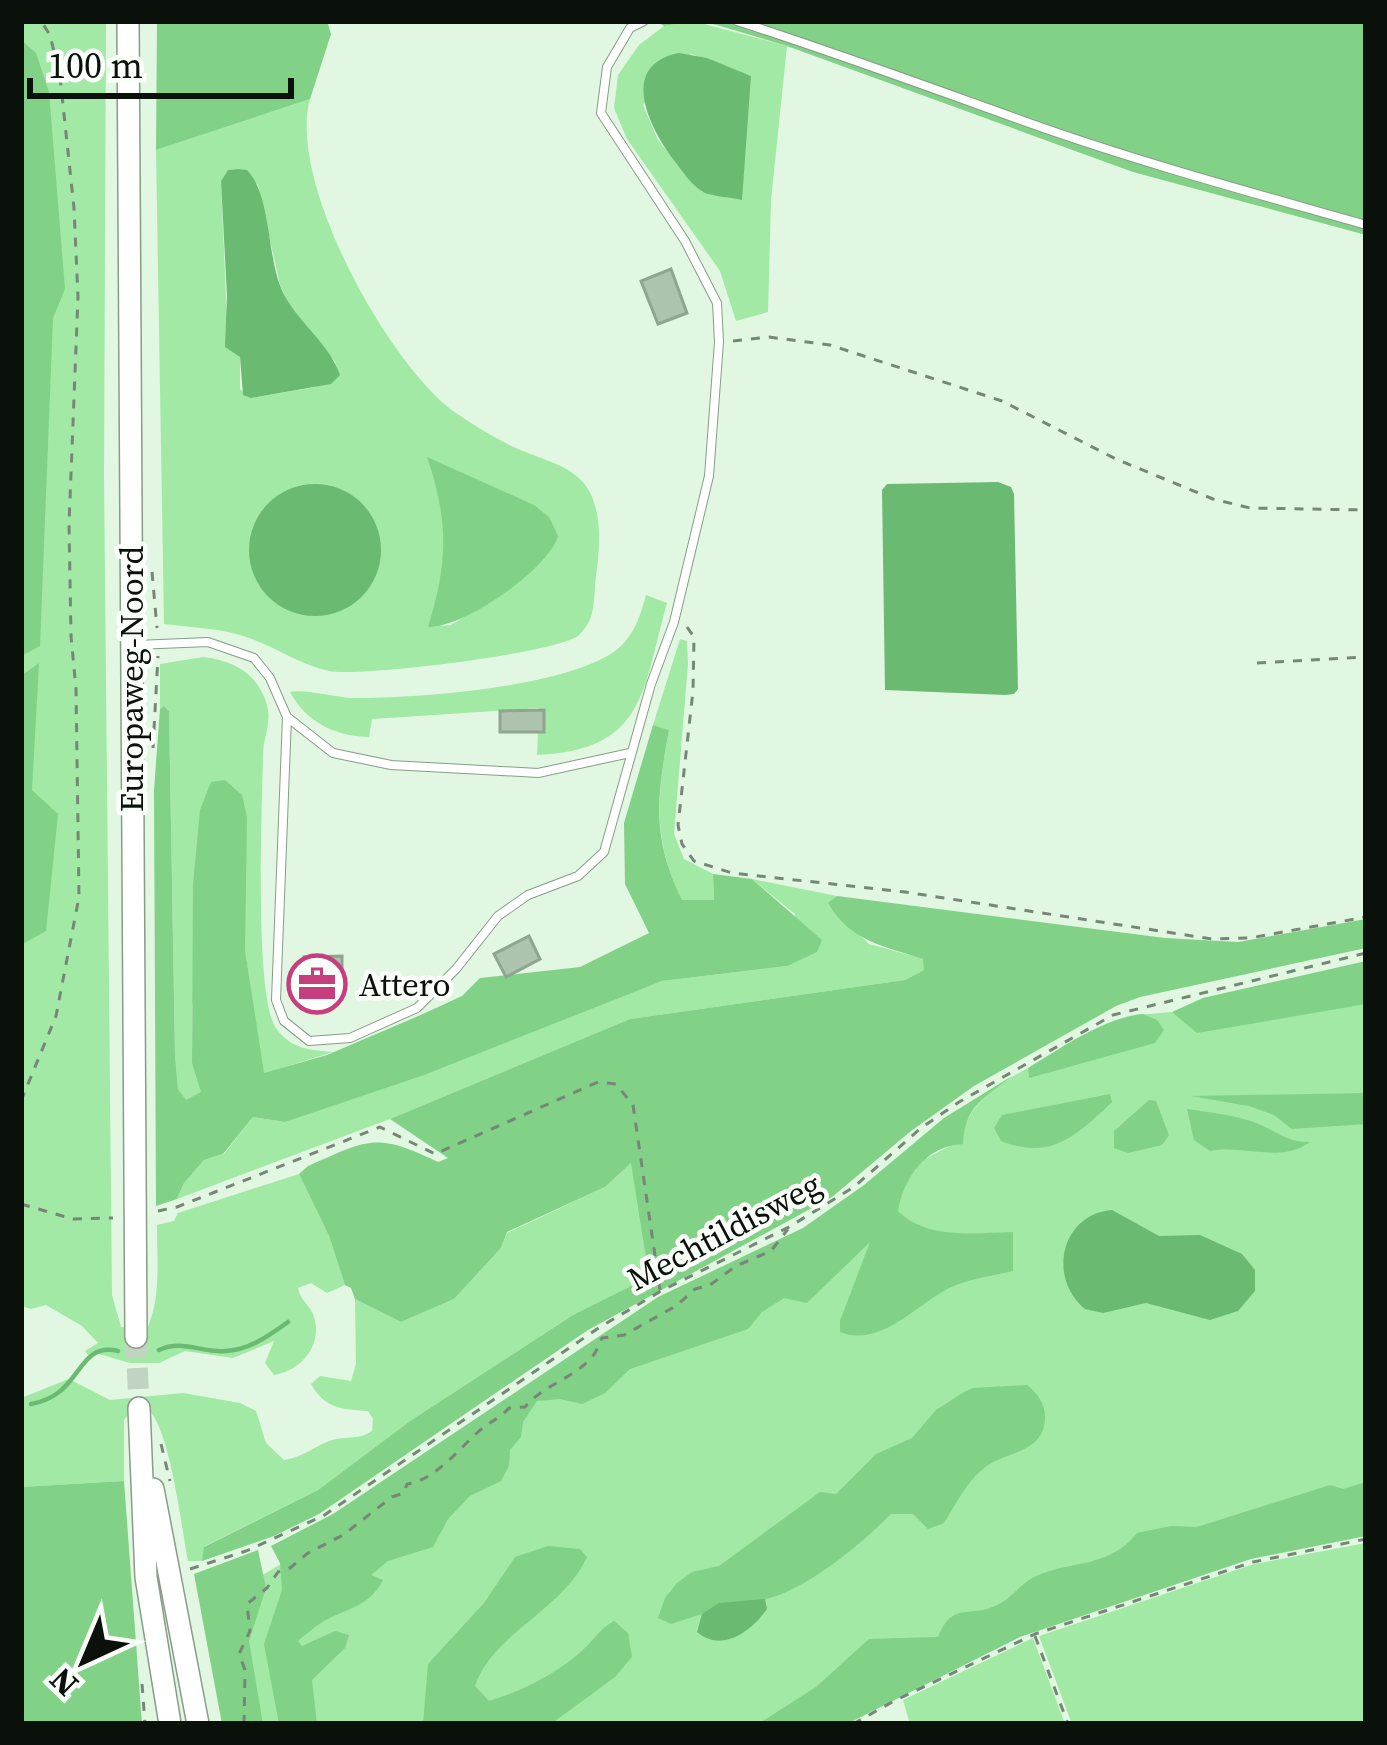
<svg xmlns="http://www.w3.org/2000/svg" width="1387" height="1745" viewBox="0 0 1387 1745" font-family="'Source Serif 4',serif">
  <rect width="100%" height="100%" fill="#e1f7e2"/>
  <path fill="#a1e9a5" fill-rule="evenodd" d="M 21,21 L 106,21 L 104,477 L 112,1295 L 121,1327 L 147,1329 C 161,1299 157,1260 157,1225 L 174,1221 L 178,1213 L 299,1174 L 329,1236 L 345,1285 L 327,1293 L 311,1283 L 298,1288 C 300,1300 308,1303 313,1314 C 324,1343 303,1370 274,1375 L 265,1363 L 274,1341 L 233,1358 L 185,1351 L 159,1363 L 130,1363 L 99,1354 L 89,1356 L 85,1351 L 98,1343 L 82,1326 L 46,1305 L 31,1309 L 21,1306 Z
    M 693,21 L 787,46 L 771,200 L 768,312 L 736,321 L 720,271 L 627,139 L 614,108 L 618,75 L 639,45 L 664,26 ZM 691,54 L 751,76 L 702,192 L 658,140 L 643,105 Z
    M 310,99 C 287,181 387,362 453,411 C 473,425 494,438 516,448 C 537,458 564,463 581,480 C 604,504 600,547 596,576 C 593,599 597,618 579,635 C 560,653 361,677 329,671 C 296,664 269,642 236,634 C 214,628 188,627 164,624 L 156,150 ZM 238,169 L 258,185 L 280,285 L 291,308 L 336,363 L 316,387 L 251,398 L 240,389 L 240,357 L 227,321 L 221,181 L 228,170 ZM 428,459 L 504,591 L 451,625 L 429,627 C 433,609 441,591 444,572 C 449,532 440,496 428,459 Z
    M 646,595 L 667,603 C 642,691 646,750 537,755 L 539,708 L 372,719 L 369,737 C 335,736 307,723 290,692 C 307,689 332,697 352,698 C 413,699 580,687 622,645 C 636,631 641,613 646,595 Z
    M 680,639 L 687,641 L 688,664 L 674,834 L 684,859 L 713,874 L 714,900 L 682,901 C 652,837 657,797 669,730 L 653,725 Z
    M 203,657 C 232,660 257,673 266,702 C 273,722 263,736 263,756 C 262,808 254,997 276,1028 C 290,1049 310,1050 333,1052 L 263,1074 L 245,950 L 245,891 L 192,1005 L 192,1062 L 202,1092 L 186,1101 L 178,1089 L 175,1055 L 169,711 L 164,706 L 160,709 L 160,664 Z
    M 752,879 L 837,896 L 828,904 L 869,944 L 924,959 L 924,970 L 905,980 L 630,1019 L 390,1119 L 177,1199 L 184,1183 L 204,1160 L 224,1154 L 253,1117 L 285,1122 L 662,981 L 787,966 L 795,914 Z
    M 1366,976 L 1366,1513 L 1019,1620 L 817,1724 L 230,1724 L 206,1609 L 349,1523 L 719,1272 L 911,1175 L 923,1160 L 963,1139 C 965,1105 999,1083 1028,1068 L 1029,1077 L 1144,1014 L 1126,1016 L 1172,1012 L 1178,1016 Z
    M 632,1162 L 649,1277 L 573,1315 L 410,1421 L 318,1490 L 205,1546 L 202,1561 L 188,1561 C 181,1525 171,1436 150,1411 L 132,1411 L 124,1420 L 124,1481 L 21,1487 L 21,1398 L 69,1379 L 110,1400 L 183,1393 L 240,1403 L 256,1411 L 266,1443 L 284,1460 C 304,1457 314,1446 332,1440 C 347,1436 359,1440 372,1431 L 373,1419 L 368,1411 C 342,1409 325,1409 311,1384 L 320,1376 L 351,1381 L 356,1364 L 355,1299 L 401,1322 L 454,1299 L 501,1248 L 507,1233 L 605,1187 Z
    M 1366,1543 L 1366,1724 L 1072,1724 L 1039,1636 L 1254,1564 Z
    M 1033,1638 L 1065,1724 L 910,1724 L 903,1700 Z"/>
  <path fill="#81d187" d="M 157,21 L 327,21 L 331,34 L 310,99 L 156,150 Z
    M 656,21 L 1366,21 L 1366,235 L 1133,172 L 787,46 L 717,25 L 693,21 L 664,26 Z
    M 21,40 L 36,53 L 49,92 L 65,289 L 53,318 L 40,646 L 21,656 Z
    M 427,457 L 534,505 L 549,517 L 558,536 C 548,570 463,628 428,627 C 448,562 449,522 427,457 Z
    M 39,663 L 32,790 L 58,814 L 46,931 L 21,945 L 21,676 Z
    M 164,706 L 169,711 L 175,1055 L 178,1089 L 186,1100 L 201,1092 L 192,1063 L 193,885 L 200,810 L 211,782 L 225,780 L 242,795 L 247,817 L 245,950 L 264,1073 L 327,1055 L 423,1014 L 462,996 L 480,978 L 580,967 L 649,933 L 625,884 L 624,823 L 653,725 L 669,730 C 657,797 651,836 682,900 L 714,900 L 713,874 L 752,879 L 822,940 L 817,952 L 787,966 L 662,981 L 424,1075 L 285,1122 L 253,1117 L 223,1154 L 204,1160 L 184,1183 L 177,1199 L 156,1206 L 154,790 L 160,709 Z
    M 837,896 L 1165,938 L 1238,942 L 1366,919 L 1366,948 L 1140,997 L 1116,1006 L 974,1086 L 911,1131 L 832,1197 L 588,1330 L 319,1514 L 274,1536 L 202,1561 L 204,1547 L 318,1490 L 410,1421 L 573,1315 L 649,1277 L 631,1163 L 605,1187 L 507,1232 L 501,1248 L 454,1299 L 401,1322 L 355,1299 L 351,1288 L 345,1285 L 329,1236 L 299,1174 L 308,1166 C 369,1139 376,1132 438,1162 L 448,1158 L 390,1119 L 630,1019 L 905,980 L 924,970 L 923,959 C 884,946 851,942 828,903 Z
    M 1366,961 L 1366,1004 L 1197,1033 L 1172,1012 L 1203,998 Z
    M 1143,1014 L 1157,1020 L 1164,1030 L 1155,1043 L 1029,1078 L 1028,1068 C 1061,1048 1105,1017 1143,1014 Z
    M 1012,1076 C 984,1099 965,1105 963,1144 C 926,1146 904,1177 898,1211 C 927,1240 976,1233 1013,1232 L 1013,1271 C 992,1276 968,1279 949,1288 C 916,1305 880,1348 840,1332 L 840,1321 L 870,1242 L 807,1303 L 784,1298 L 762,1312 L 748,1329 L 630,1369 L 605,1393 L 582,1404 L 560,1399 L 537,1401 L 523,1422 L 521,1437 L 510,1450 L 509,1466 L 501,1481 L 470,1496 L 448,1519 L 433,1547 L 388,1561 L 371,1575 L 383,1580 C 369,1608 345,1608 321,1623 C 313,1628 305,1635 298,1641 L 302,1646 L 335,1631 L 349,1635 L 345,1648 L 312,1680 L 317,1724 L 279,1724 L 264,1644 L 282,1590 L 280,1563 L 271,1546 L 333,1514 L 658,1297 L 803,1228 L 864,1185 L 944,1118 Z
    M 1366,1093 L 1366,1124 L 1292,1129 L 1274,1115 L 1249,1106 L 1191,1096 Z
    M 1110,1094 L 1112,1102 C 1077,1135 1052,1161 1001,1141 L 994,1128 L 1002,1115 Z
    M 1149,1100 L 1156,1101 L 1169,1135 L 1162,1145 L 1128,1153 L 1114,1148 L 1114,1131 Z
    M 1187,1109 C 1207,1112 1228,1114 1247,1120 C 1271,1126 1284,1143 1310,1142 C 1281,1164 1244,1144 1210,1151 L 1194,1140 Z
    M 1027,1385 C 1037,1393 1045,1403 1045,1417 C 1045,1454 1004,1451 983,1469 C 965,1484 956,1504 944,1523 L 928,1529 L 913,1514 L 891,1514 C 861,1544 808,1589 766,1599 C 752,1603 734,1602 719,1603 L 711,1611 L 671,1624 L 658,1618 L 665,1598 L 677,1583 L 692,1572 L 719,1566 L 820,1492 L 836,1494 L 876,1454 L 912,1438 L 936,1410 L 964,1392 L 973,1388 Z
    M 124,1481 L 142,1724 L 21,1724 L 21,1487 Z
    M 1366,1482 L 1366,1536 L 1251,1559 L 1020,1637 L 847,1724 L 758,1724 L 816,1687 L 869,1639 L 938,1637 C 954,1599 970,1620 999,1604 C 1013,1597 1021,1583 1036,1576 C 1073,1560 1110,1568 1137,1533 L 1171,1526 L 1197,1527 L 1330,1485 L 1343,1489 Z
    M 548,1546 L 580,1549 L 587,1557 C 563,1610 492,1634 475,1686 L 489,1701 C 523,1691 558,1673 585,1648 C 595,1638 601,1628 614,1621 L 628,1633 L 632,1657 L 615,1677 L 551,1724 L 423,1724 L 428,1664 L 484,1603 L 515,1557 Z
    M 258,1550 L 266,1588 L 249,1641 L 263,1724 L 222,1724 L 194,1574 Z"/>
  <path fill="#6bba72" d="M 679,53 L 707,58 L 751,76 L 742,200 C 731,197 716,197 705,193 C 692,187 681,169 673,159 C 649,127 618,65 679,53 Z
    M 238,169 L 247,170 C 271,195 267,255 281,288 C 295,321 329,342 340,375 L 331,384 L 251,398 L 243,395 L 240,357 L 225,347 L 227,296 L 221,181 L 228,170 Z
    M 998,482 L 1011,487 L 1014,494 L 1018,689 L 1014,694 L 1005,695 L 885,690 L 882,490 L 887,484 Z
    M249 550a66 66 0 1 1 132 0a66 66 0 1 1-132 0Z
    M 1112,1210 L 1159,1236 L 1200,1235 L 1242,1254 L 1255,1270 L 1255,1291 L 1238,1311 L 1210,1320 L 1146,1303 L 1103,1313 L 1085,1309 C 1047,1278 1061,1214 1112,1210 Z
    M 765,1599 L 767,1609 C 751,1632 722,1653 697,1632 L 702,1614 L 719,1603 Z"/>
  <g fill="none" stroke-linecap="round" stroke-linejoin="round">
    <path stroke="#6bba72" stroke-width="4.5" d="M 159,1350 C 183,1339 201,1353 226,1351 C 249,1350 270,1335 288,1322
      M 31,1404 C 84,1395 75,1341 118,1351"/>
  </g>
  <path fill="#aec3ae" stroke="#90a591" stroke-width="3" d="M 671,269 L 687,313 L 658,324 L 641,281 Z
    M 544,710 L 544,732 L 500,732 L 500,711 Z
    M 529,936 L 540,959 L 506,977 L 494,954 Z
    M 342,956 L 342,999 L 305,1000 L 304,957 Z"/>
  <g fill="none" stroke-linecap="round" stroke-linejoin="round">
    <path stroke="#c1d4c2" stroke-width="21" stroke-dasharray="21 10" stroke-linecap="butt" d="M 136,1337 L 139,1408"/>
    <defs>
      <path id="lane" d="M 737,21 C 837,53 934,89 1032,124 C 1142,163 1254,193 1366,225
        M 136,645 L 208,642 L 254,658 L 270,678 L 287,717 L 333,753 L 391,765 L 538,773 L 630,753
        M 287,717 L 276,1000 L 284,1021 L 309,1041 L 350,1038 L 417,1008 L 456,969 L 498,916 L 528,895 L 578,876 L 604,852 L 651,684 L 674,622 L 709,476 L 719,342 L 717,303 L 685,241 L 601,113 L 607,67 L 630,28 L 644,21"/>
      <path id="secondary" d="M 128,21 L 136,1337
        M 139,1408 L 146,1577 L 170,1724
        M 153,1489 L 198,1724"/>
    </defs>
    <use href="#lane" stroke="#889c88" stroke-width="10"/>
    <use href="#secondary" stroke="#889c88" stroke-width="24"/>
    <path stroke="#788678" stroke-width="3" stroke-dasharray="9 9" stroke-linecap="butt" d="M 733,341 L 769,337 L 830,345 L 1002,401 L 1116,459 L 1213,499 L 1250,508 L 1366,510
      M 152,572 L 157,628
      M 687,627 L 694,637 L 693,691 L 678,825 L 682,844 L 694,861 L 732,873 L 905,892 L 1212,939 L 1250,938 L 1366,917
      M 1257,663 L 1366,657
      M 153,748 L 158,656
      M 21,1101 L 56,1016 L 79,897 L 76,689 L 71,636 L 69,524 L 78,297 L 74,208 L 60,77 L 50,35 L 41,21
      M 21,1204 L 73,1219 L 113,1218
      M 158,1211 L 177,1207 L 380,1127 L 435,1154 L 598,1082 L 616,1084 L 633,1105 L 660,1290
      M 161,1444 L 170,1481
      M 190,1569 L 246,1551 L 323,1516 L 600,1327 L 661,1291 L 789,1227 L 854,1187 L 921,1128 L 959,1102 L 1113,1015 L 1366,953
      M 1035,1636 L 1068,1724
      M 142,1684 L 145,1724
      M 244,1724 L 245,1670 L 239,1654 L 250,1631 L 247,1604 L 267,1588 L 278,1572 L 290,1568 L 308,1553 L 343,1535 L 392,1497 L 404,1493 L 407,1484 C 434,1481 459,1449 478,1432 C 489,1422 499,1419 509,1408 L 525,1407 C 543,1385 573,1379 592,1357 C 597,1352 598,1345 602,1338 L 624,1335 L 676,1306 L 695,1289 L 710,1285 L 736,1266 L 771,1251 L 788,1229
      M 853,1724 L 894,1701 L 1035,1634 L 1253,1562 L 1366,1539"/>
    <use href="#lane" stroke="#fff" stroke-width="8"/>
    <use href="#secondary" stroke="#fff" stroke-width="21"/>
  </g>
  <defs>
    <symbol id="office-ring" viewBox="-11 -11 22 22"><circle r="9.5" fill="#fafffa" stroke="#c63e7d" stroke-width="1.5"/><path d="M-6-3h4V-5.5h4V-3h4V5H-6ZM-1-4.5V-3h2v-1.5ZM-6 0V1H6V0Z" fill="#c63e7d"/></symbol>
  </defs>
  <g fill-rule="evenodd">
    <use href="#office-ring" x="284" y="951" width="66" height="66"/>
  </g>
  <g text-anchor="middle" stroke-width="9" stroke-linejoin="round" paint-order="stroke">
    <g font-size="33" fill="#0a110a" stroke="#fafffa">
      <text transform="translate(131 679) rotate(-90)" y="12">Europaweg-Noord</text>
      <text transform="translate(724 1231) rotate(-28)" y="12">Mechtildisweg</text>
    </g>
    <g font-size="33" fill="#0a110a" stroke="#fafffa" text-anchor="start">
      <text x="359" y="996">Attero</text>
    </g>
  </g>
  <rect width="1387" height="1745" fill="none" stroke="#0a110a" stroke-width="48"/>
  <g transform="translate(84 1661) rotate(224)" stroke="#fafffa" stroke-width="9" paint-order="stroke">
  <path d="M0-9L21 45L0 30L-21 45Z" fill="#0a110a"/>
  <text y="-18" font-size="33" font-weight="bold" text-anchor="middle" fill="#0a110a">N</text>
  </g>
  <path d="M30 78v18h261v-18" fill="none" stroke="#0a110a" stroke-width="6"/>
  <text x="48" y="78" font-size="36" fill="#0a110a" stroke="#fafffa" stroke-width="9" paint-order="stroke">100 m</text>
</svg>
